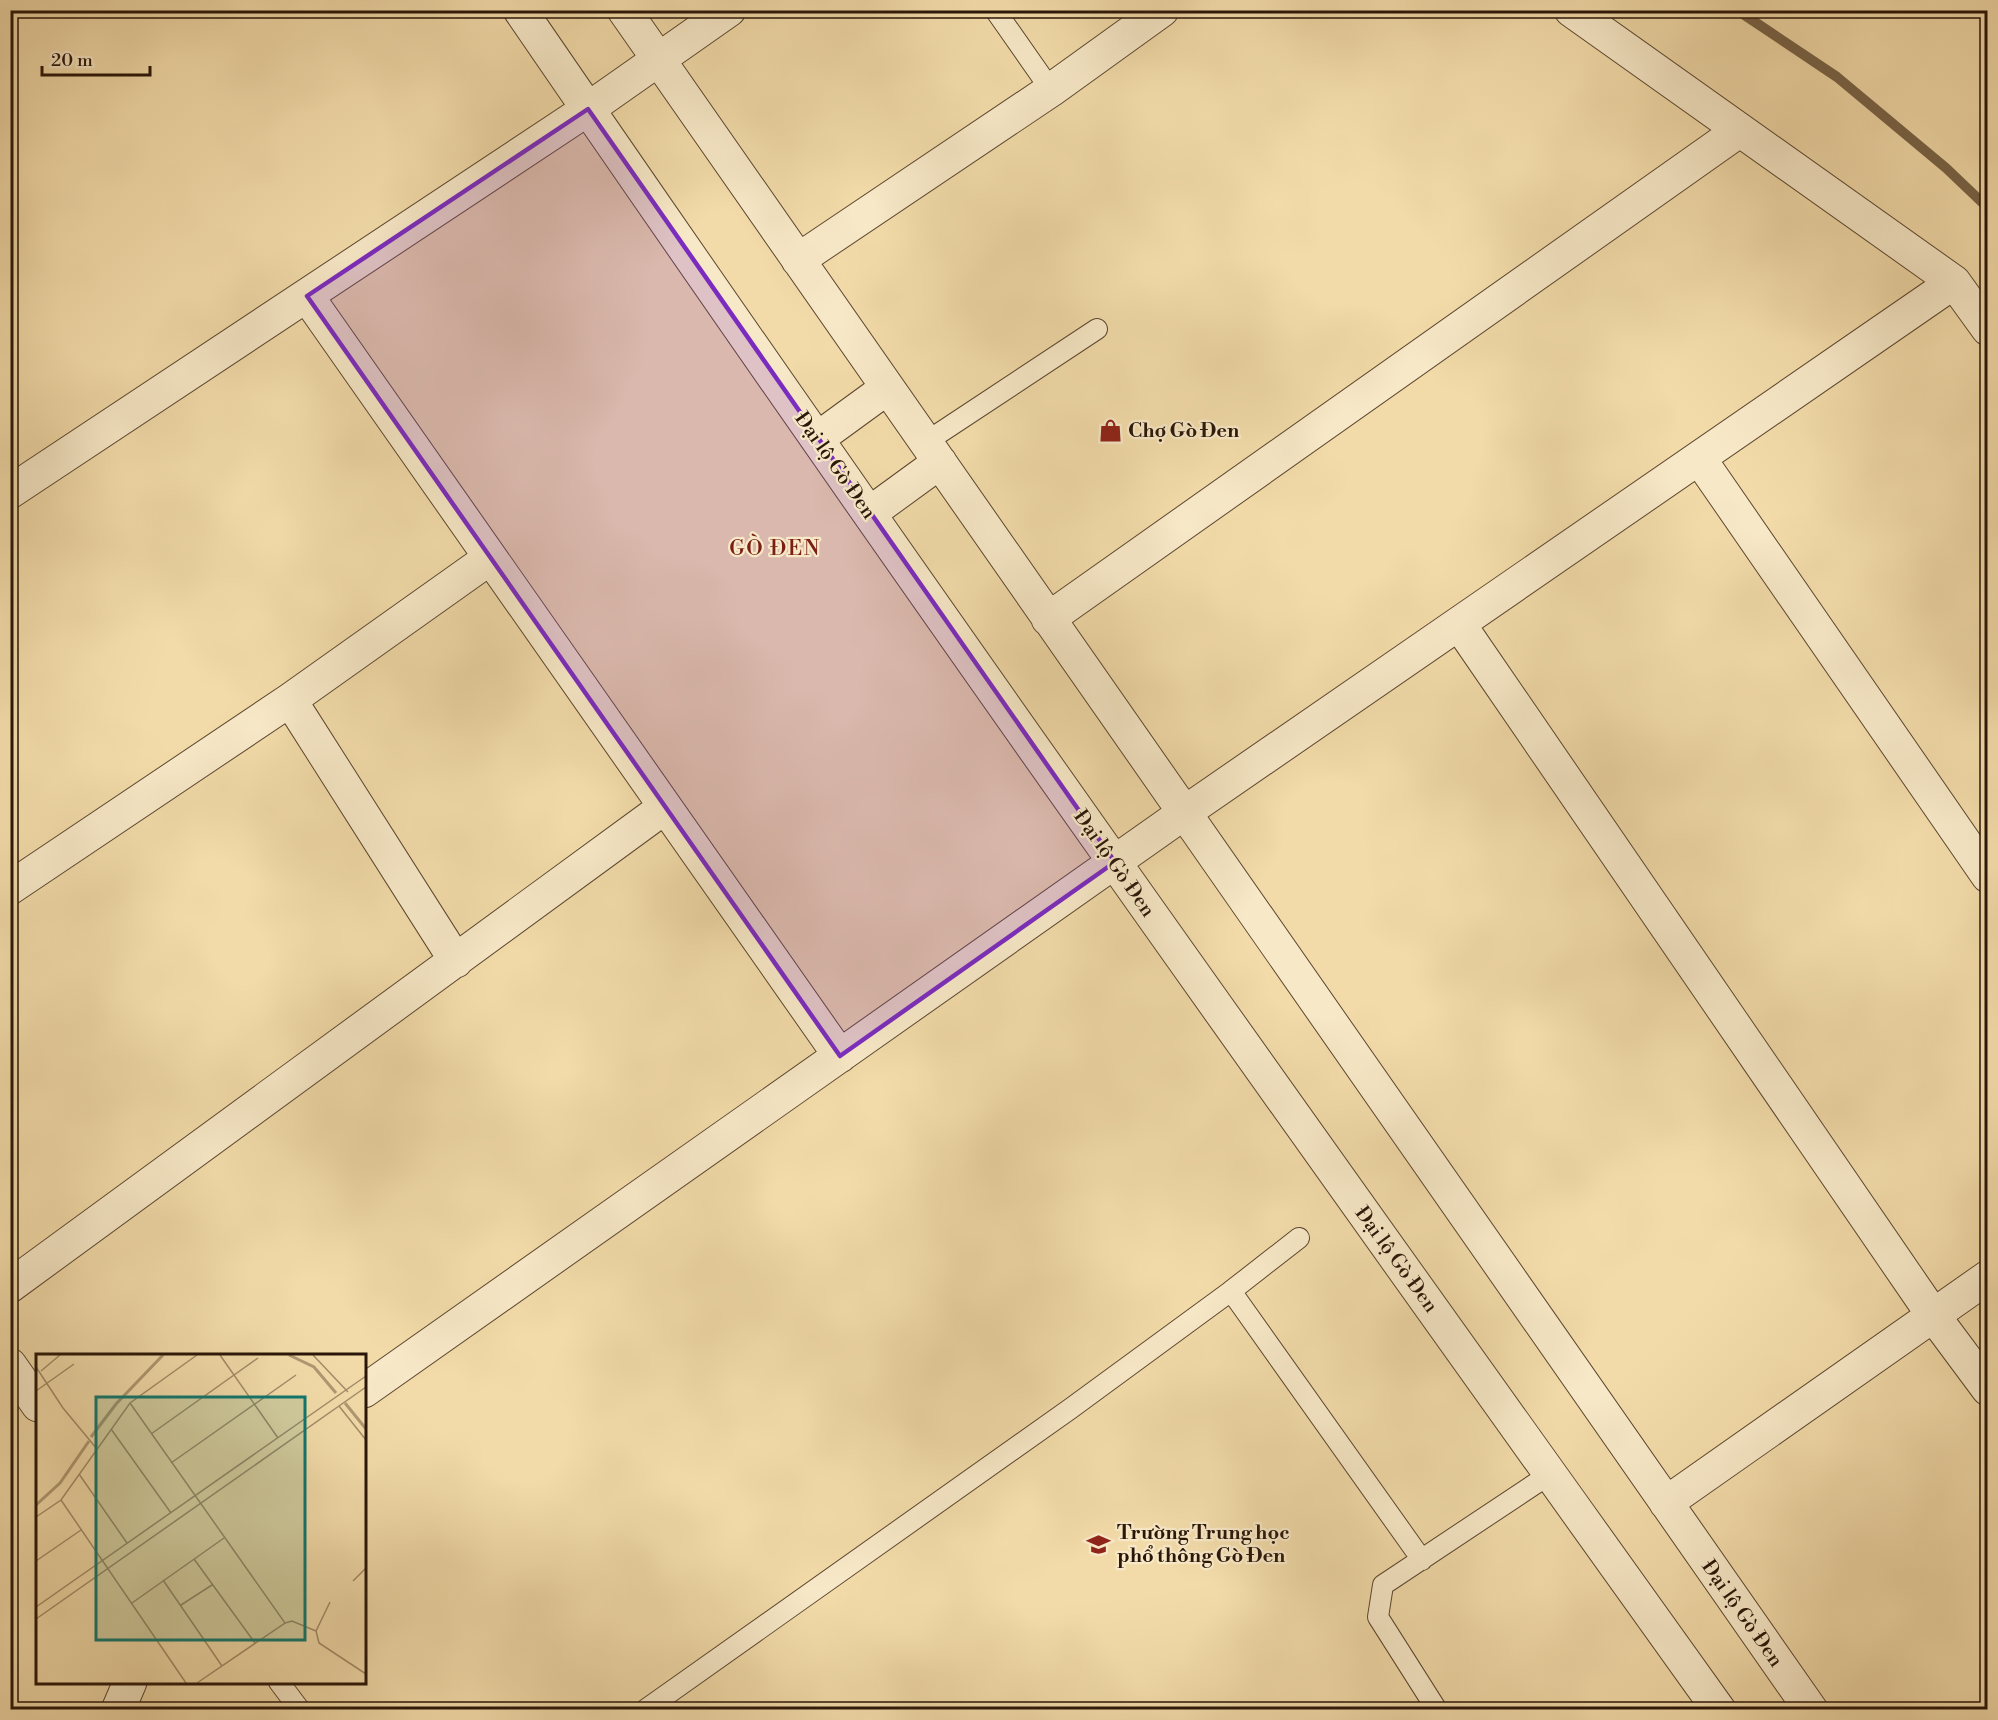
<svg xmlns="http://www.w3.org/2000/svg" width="1998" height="1720" viewBox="0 0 1998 1720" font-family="'Libre Bodoni',serif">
  <rect width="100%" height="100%" fill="#f2dba9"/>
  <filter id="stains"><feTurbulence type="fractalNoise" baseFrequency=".00333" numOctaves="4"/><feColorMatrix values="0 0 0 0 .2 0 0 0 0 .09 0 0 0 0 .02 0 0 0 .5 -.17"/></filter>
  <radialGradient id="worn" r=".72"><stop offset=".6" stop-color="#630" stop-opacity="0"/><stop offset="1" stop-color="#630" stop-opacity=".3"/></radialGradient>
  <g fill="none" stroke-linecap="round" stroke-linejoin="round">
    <path stroke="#796448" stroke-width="10" d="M 1737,10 L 1837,77 L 1946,168 L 1988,208"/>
    <defs>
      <path id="lane" d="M 995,10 L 1051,90
        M 926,442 L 1097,329
        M 1231,1291 L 1299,1238
        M 279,1682 L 300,1710
        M 645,1710 L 1070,1409 L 1231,1291 L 1422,1560
        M 1437,1710 L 1378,1617 L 1383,1585 L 1550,1474"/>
      <path id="street" d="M 520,10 C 912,582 1315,1146 1719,1710
        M 624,10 L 1811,1710
        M 1571,10 L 1954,282 L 1988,329
        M 798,260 L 1051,90 L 1162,10
        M 307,296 L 840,1056
        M 817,439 L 887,388
        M 1699,458 L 1988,876
        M 10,492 L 588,109 L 729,10
        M 870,513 L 940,462
        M 1048,619 L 1740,130
        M 1459,624 L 1933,1315 L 1988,1389
        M 290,700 L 456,961
        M 10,888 L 290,700 L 490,558
        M 10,1286 L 665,807
        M 10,1365 L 38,1405
        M 364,1391 L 1184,813 L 1954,282
        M 1666,1503 L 1988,1277
        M 118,1710 L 130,1682"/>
    </defs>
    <use href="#lane" stroke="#5c4730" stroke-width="22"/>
    <use href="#street" stroke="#5c4730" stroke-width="35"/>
    <use href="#lane" stroke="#f7e8c7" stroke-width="20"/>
    <use href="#street" stroke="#f7e8c7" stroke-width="33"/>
  </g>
  <path fill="#7b2cbf" fill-opacity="0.2" stroke="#7b2cbf" stroke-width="4.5" stroke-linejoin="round" d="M 588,109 L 1115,862 L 840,1056 L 307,296 Z"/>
  <defs>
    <symbol id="shop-bare" viewBox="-9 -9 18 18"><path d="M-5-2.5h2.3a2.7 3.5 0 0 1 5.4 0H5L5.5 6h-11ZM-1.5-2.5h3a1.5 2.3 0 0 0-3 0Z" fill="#8f2418" stroke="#f7e8c7" stroke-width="2.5" paint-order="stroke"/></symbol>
    <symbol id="school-bare" viewBox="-9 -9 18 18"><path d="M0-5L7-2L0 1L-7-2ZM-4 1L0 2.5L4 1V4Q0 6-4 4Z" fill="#8f2418" stroke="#f7e8c7" stroke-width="2.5" paint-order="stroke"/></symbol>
  </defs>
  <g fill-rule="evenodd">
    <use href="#shop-bare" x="1094" y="414" width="33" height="33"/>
    <use href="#school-bare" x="1082" y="1528" width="33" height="33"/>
  </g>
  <g text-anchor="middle" stroke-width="4.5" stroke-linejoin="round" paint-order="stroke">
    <g font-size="20" font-weight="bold" fill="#2a1608" stroke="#f7e8c7" text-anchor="start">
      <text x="1128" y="437">Chợ Gò Đen</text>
      <text x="1117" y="1539">Trường Trung học<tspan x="1117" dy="23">phổ thông Gò Đen</tspan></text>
    </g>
    <g font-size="20" fill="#2a1608" stroke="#f7e8c7">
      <text transform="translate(836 465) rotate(55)" y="7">Đại lộ Gò Đen</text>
      <text transform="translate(1115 863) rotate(55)" y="7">Đại lộ Gò Đen</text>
      <text transform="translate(1397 1259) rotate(54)" y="7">Đại lộ Gò Đen</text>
      <text transform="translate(1743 1613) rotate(55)" y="7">Đại lộ Gò Đen</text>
    </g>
    <g font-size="21" letter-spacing="1.5" fill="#7a1f14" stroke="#f7e8c7">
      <text x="775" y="555">GÒ ĐEN</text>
    </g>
  </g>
  <g transform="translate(36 1354)">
    <rect width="330" height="330" fill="#f2dba9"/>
    <path fill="none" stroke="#ae9872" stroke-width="3" d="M 253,1 L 278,13 L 300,39M 309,49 L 330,75M 55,83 L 80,50 L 127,1M 0,151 L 24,129 L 53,87"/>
    <path fill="none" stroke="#a28c69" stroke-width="1.5" d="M 184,1 L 242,84M 277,1 L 312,38M 0,13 L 27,54 L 61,95M 5,17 L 24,1M 0,37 L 38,10M 94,49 L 249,269 L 161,329M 303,52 L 330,86M 75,75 L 135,159M 115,80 L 222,4M 135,109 L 260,21M 43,120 L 91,189M 25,146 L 150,329M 0,163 L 25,146 L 94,49 L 161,1M 158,205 L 219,289M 0,207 L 45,176M 127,226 L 186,312M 317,227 L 330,214M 96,249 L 188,184M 145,251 L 176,231M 0,253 L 330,22M 0,265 L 330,33M 249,269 L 256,267 L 280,277 L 294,248M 280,277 L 283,289 L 330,320"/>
    <path fill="#0f766e" fill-opacity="0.15" stroke="#0f766e" stroke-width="3" d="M 60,43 L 269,43 L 269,286 L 60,286 Z"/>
    <rect width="330" height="330" fill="none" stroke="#2a1608" stroke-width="3"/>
  </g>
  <rect width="1998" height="1720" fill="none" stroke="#f2dba9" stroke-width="36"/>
  <rect x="12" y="12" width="1974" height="1696" fill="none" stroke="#2a1608" stroke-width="3"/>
  <rect x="18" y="18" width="1962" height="1684" fill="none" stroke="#2a1608" stroke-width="1.5"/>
  <path d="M42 66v9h108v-9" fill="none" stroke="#2a1608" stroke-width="3"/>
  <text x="51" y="66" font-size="18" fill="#2a1608" stroke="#f7e8c7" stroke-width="4.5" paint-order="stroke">20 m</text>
  <rect width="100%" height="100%" filter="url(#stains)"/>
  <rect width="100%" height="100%" fill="url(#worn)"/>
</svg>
